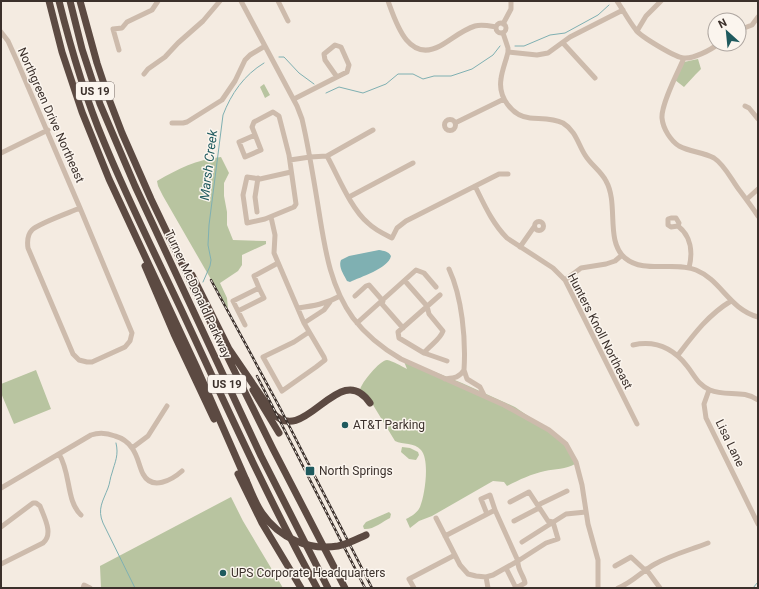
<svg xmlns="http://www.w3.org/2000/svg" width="759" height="589" viewBox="0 0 759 589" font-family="Roboto,sans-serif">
  <rect width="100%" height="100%" fill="#f4ebe1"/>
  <path fill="#b8c4a0" d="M 698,59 L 701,69 L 696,74 L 684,87 L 675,80 L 684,62 Z
    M 264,84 L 270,95 L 265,98 L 260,87 Z
    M 221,157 L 229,173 L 224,183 L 224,196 L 227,212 L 227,225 L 233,240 L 266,241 L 266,244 L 242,255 L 242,265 L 238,271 L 220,283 L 227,298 L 228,309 L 163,196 L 158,186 L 157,181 C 180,168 195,160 221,157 Z
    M 403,359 L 462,383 L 515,407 L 563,440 L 575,464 C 566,469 555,469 545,471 C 531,474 519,480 507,486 L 504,482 L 493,481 L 432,516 L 419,521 L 410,528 L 406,519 C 412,516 417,513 420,507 C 425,495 430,460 421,450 C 414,442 403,445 395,441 L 370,400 L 360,390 C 361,383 380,360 387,360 C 393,361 401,366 407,369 Z
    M 36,370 L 51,409 L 14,424 L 1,393 L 1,384 Z
    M 402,447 L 410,448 L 418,452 L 419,455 L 416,460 L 409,459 L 401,452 Z
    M 231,497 L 243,521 L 283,588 L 101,588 L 100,566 Z
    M 389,512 L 391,514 L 390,518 C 382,522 373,530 364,529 L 363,526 L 366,522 Z"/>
  <path fill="#7fb0b2" d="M 379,250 C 384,251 388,251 391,256 C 388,269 360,277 350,282 L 347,281 C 344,275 338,267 341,260 L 349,256 Z"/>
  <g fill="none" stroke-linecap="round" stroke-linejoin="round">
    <path stroke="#7fb0b2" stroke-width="1" d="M 515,46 L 524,46 L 550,35 L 565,33 L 598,15 L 609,5
      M 279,57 L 284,57 L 299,73 L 314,84
      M 326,93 L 339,87 L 363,93 L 386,84 L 398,74 L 413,74 L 423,79 L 434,76 L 451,76 L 472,69 L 493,55 L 500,46
      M 203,282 L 210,266 L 211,260 L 208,245 L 209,225 L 223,115 C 231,94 244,75 264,63
      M 116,443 C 119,455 115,462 112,473 C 110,478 110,483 108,488 C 103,501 97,509 103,523 L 135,588
      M 753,588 L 758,582"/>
    <path stroke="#cdbbac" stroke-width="5" d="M 241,1 L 297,106 L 302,119 C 309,149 314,181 319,212 C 325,249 330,286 353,318 C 366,335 382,348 401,359 L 504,405 L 549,430 L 566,444 L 576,462 L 582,485 L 588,524 L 598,560 L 598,588
      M 278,1 L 288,21
      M 388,1 C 396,23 408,63 440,46 C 451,40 462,30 475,26 C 482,24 490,26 496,27
      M 617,1 C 623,10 629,21 636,30 C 640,36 676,58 684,58 C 693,59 711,50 718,44
      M496 28a5 5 0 1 1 10 0a5 5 0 1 1-10 0Z
      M 503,24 L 511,9 L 511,1
      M 739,30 L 752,25 L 758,17
      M 637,31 L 646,16 L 661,1
      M 1,32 L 8,41 L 17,61 L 80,208
      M 503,33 L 508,48 L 508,52 C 506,61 502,70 501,79 C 498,97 512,116 530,118 C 541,119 553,118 563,123 C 576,131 578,144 585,155 C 591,165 601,171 606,181 C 619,204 605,241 625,258 C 644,274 674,261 696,270 C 721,280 729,309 758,317
      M 563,43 L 595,78
      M 335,45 L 341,47 L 349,65 L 347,72 L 337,77 L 325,60 L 324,54 Z
      M 119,50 L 113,29 L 122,28 L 127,22 L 152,10 L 158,1
      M 508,52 L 537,55 L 548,53 L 570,37 L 623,10
      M 684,58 C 678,72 661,104 662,118 C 663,129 671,141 679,146 C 690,152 703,152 714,158 C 725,165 732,181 740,191 C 746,199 752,207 758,216
      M 144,74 L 148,69 L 165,57 L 178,43 L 203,21 L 220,1
      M 294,99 L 337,77
      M 745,106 L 749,108 L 758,119
      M444.5 125a5.5 5.5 0 1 1 11 0a5.5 5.5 0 1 1-11 0Z
      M 172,123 L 183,123 L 187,122 L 222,100 L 235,81 L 245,60 L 250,55 L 265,46
      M 455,123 L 504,99
      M 255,135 L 239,142 L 245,157 L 261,150 L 252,127 L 254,122 L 273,112 L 279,116 L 289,155 L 296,204 L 294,207 L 265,219 L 247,223 L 243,195 L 247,177 L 260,179 L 291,172
      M 1,153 L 48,130
      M 327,156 C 338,176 351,209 368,223 C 375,230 384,234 392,238 L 397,228 L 406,221 L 499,174 L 508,174
      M 290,160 L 310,157 L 327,156 L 373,130
      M 475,186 C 484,204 492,223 507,238 L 553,268 L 565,280 L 637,424
      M 349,197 L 413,163
      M 747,199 L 758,189
      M 80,208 L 132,333 L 130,341 L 125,347 L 92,362 L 87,362 L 79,360 L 73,354 L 28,248 C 27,241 27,235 32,230 C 37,224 71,212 80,208 Z
      M 257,212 L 255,197 L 258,178
      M 271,217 L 275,235 L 274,253 L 304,323 L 324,357 L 325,360 L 316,367 L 282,391 L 263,357 L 294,342 L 309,332
      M534.5 226a4.5 4.5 0 1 1 9 0a4.5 4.5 0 1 1-9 0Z
      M 678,226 L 679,223 L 676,218 L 671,218 L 668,219 L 668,225 L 671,227 L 678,226 C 691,236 693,252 689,268
      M 520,247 L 534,227
      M 449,269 C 462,297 466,339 464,370
      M 565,280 L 581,268 L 606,264 L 615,261 L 622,255
      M 405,281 L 427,306 L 429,314 L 443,331 C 440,340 430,345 424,353
      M 440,295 L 398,332 L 399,338 L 424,353 L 447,361
      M 355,296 L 366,286 L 369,285 L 383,301 L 382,304 L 403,328
      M 298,308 C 313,306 326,304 340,296
      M 238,311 L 264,298 L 259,288
      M 304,323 L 324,310 L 330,302
      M 357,323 L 416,270 L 424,273 L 436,287
      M 245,325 L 233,301 L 259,288 L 254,276 L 278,263
      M 633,345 C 656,340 673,348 687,366 C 695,376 698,385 710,390 C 726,397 743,389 758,400
      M 678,355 C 694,334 708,315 731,301
      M 445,379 C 454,378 459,378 464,370 L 467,379 L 480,387 L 484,395
      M 709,390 L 704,404 L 706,418 L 758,524
      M 132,448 L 148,436 L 167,406
      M 59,454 C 71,473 66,501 81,515
      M 1,488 L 91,435 C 100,432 107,433 115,436 C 122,438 128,442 132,448 C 138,456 139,466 143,474 C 152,491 172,480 182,471
      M 538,505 L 567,491
      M 487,514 L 481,499 L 490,495 L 495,510
      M 436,518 L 460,565 L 468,574 L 476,576 L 486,577 L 493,575 L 518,561 L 546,543 L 558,539 L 553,522 L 548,521 L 529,492 L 510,502
      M 514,521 L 539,508
      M 1,527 L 33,503 L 36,503 L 40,506 C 44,517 54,534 43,543 L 1,564
      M 445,536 L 495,510 L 518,561 C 517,570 524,575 525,583 L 518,587 L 515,586 L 506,568
      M 522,542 L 566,514 L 586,512
      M 615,566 L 631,557 L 645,570
      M 646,569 L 660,588
      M 486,577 L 488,588
      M 83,588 L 84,585 L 90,588
      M 414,588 L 409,579 L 455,555
      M 618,588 C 632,583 642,571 655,564 C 671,555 690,550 708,543"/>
    <path stroke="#5c4a42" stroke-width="7" d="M 49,1 L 62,52 L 82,112 L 109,179 L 196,366 L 246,480
      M 59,1 C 71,49 85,97 104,142 C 127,198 154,252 180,307 C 224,401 267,497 317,588
      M 70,1 L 82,49 L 100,104 L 135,186 L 261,456 L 328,588
      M 80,1 L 97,63 L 109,99 L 122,133 L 151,199 L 197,295 L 273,449 L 345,588
      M 145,266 L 174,334 L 214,419
      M 192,275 L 229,349 L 272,412 C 304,450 339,357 370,403
      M 253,390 L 279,433
      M 238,474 L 262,523 L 301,588"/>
    <defs>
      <path id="rail" d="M 211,280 L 280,408 L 372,588
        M 257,376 L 365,588"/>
    </defs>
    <use href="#rail" stroke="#3b302b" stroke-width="2.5"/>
    <use href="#rail" stroke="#fbf5ee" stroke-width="1" stroke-dasharray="3" stroke-linecap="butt"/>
    <path stroke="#5c4a42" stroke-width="7" d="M 246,480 C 251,491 255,503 262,513 C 279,538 309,551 338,546 C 348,544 357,539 366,535"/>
  </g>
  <g fill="#1f5a5e" stroke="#fbf5ee" stroke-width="1.5">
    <circle cx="345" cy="425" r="4"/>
    <rect x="305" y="466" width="10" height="10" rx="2"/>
    <circle cx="223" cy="573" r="4"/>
  </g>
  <g text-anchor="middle" stroke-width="3" stroke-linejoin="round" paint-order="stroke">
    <g fill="#fbf5ee" stroke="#756b66" stroke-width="1">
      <rect x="76" y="82" width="38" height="18" rx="3"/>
      <rect x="208" y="375" width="38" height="18" rx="3"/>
    </g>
    <g font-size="11" font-weight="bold" fill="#3b302b">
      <text x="95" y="95">US 19</text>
      <text x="227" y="388">US 19</text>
    </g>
    <g font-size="12" fill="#3b302b" stroke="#fbf5ee">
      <text transform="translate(51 115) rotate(66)" y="4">Northgreen Drive Northeast</text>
      <text transform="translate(198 294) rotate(65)" y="4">Turner McDonald Parkway</text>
      <text transform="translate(600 331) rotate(63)" y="4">Hunters Knoll Northeast</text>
      <text transform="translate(730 443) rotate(64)" y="4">Lisa Lane</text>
    </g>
    <g font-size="12" fill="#3b302b" stroke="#fbf5ee" text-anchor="start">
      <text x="353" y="429">AT&amp;T Parking</text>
      <text x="319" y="475">North Springs</text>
      <text x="231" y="577">UPS Corporate Headquarters</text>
    </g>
    <g font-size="13" font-style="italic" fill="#1f5a5e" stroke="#fbf5ee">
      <text transform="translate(208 165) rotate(-83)" y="5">Marsh Creek</text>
    </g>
  </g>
  <rect width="759" height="589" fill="none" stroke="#3b302b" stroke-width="4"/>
  <g transform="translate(727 32) rotate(333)"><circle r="19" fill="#fbf5ee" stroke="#aea6a0"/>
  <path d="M0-3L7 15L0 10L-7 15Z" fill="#1f5a5e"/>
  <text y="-6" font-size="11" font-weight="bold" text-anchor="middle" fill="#3b302b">N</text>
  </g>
</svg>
